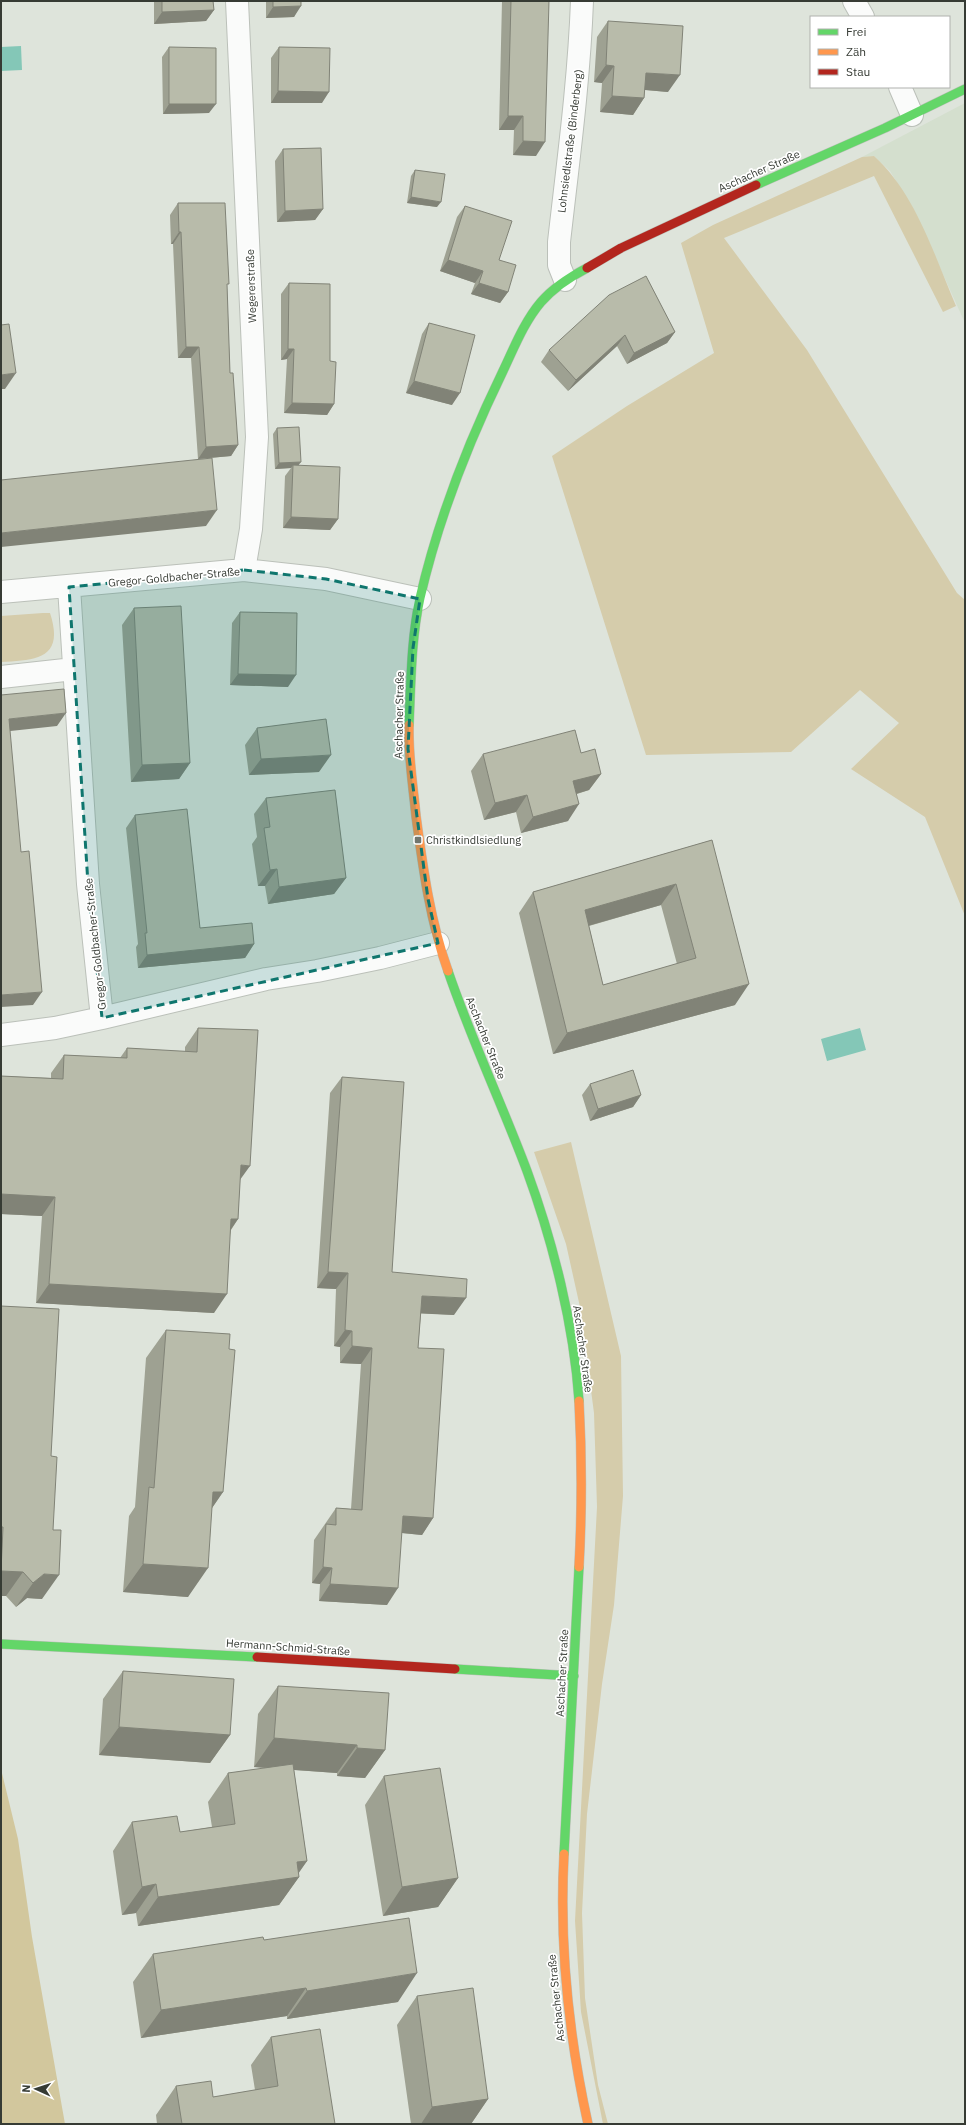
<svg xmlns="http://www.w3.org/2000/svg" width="966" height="2125" viewBox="0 0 966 2125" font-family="'IBM Plex Sans',sans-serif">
  <rect width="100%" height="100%" fill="#dee4db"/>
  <path fill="#d4dfce" d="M 965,103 L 965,323 L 914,210 L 890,171 L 874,156 L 862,157 Z"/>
  <path fill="#d5ccab" d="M 874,156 C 916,194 934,255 956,306 L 943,312 L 874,176 L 724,238 L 807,350 L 957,593 L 965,600 L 965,916 L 925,817 L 851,769 L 899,723 L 860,690 L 791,752 L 646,755 L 552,456 L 627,406 L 714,353 L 681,243 L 713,225 L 862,157 Z
    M 43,613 L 50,613 C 65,659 36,660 1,662 L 1,616 Z
    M 571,1142 L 621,1356 L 623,1496 L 614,1605 L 602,1684 L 587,1814 L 582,1913 L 585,1998 L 598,2085 L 608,2124 L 603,2124 L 581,2012 L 575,1921 L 597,1507 L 594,1413 L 580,1307 L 566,1244 L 534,1152 Z"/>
  <path fill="#d2c79d" d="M 1,1769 L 18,1839 L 32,1937 L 65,2124 L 1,2124 Z"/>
  <path fill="#84c7b7" d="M 21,46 L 22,70 L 1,71 L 1,47 Z
    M 860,1028 L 866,1050 L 827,1061 L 821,1039 Z"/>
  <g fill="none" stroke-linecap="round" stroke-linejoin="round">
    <defs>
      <path id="street" d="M 237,1 L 257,437 L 251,529 L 244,570
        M 854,1 L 863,17
        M 900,87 L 912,115
        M 565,280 L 559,265 L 559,242 C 568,162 579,82 582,1
        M 69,587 L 88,884 L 102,1018
        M 1,592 L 244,570 L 326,579 L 420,599
        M 1,677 L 74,669
        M 1,1035 L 55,1028 L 102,1018 L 266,979 L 317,971 L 380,958 L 438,943"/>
      <path id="fast" d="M 756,185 L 885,128 L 965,89
        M 409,725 C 411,683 411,639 420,598 C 438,520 468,443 503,371 C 514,348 524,322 541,302 C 554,287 570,277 587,268
        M 448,971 C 471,1039 502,1104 527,1171 C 553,1242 574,1325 579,1401
        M 1,1644 L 257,1657
        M 455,1669 L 574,1676
        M 564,1854 L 579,1567"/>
      <path id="slow" d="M 409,725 C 408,756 413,785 416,816 C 423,868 430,921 448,971
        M 579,1567 C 582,1511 582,1456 579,1401
        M 564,1854 C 559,1947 568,2033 588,2124"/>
      <path id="jam" d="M 587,268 L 621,248 L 756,185
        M 257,1657 L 455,1669"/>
    </defs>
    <use href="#street" stroke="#bbc0b9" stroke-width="24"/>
    <use href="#fast" stroke="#bbc0b9" stroke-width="10"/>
    <use href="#slow" stroke="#bbc0b9" stroke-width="10"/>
    <use href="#jam" stroke="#bbc0b9" stroke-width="10"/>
    <use href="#street" stroke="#fafbfa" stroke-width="22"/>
    <use href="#fast" stroke="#63d668" stroke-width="9"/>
    <use href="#slow" stroke="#ff974d" stroke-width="9"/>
    <use href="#jam" stroke="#b3261e" stroke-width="9"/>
  </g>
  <path fill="#9ea192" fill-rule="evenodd" d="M 154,1 L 213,1 L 214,10 L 206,21 L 154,24 Z
    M 266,1 L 301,1 L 294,17 L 266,18 Z
    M 502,1 L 549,1 L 536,156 L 513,155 L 514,130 L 499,130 Z
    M 608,21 L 668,92 L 645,90 L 644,98 L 633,115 L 600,112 L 602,83 L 594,82 L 597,37 Z
    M 169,47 L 209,113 L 163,114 L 162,57 Z
    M 279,47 L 322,103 L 271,103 L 271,58 Z
    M 283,149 L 323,209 L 315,220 L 277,222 L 275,161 Z
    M 415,170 L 437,207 L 407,203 L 411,176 Z
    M 178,203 L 227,288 L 230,373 L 238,445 L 231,456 L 198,459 L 191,358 L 178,358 L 173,244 L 171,244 L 170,215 Z
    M 465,206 L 499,260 L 508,292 L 500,303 L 471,294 L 475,283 L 440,271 L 457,217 Z
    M 646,276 L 675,332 L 667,343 L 627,364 L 617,346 L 568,391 L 541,362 L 549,350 Z
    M 289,283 L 330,361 L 334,404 L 327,415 L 284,413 L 287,359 L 281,360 L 281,294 Z
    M 429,323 L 452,405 L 406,393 L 422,334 Z
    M 277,428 L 299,465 L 338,519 L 330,530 L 283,528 L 285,476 L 291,468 L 275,469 L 273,434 Z
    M 134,608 L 190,763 L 179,779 L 131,782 L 122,625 Z
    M 240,612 L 288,687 L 230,685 L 232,623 Z
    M 257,728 L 319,772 L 249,775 L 245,745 Z
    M 581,753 L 601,774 L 589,790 L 577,794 L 568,821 L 521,833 L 516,812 L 484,820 L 471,771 L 483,754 Z
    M 266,798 L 346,878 L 334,894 L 268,904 L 265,886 L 258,886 L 252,844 L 257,837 L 254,814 Z
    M 135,815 L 200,928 L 254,944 L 245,958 L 138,968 L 136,947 L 138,944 L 126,828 Z
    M 712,840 L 735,1005 L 553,1054 L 519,913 L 533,892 ZM 661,905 L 677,964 L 603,985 L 589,926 Z
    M 198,1028 L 240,1179 L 238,1219 L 231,1230 L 214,1313 L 36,1303 L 42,1216 L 1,1214 L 1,1076 L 51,1078 L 51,1073 L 64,1055 L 120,1058 L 127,1048 L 185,1052 L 185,1047 Z
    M 342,1077 L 392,1272 L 454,1315 L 421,1313 L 418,1348 L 433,1518 L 422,1535 L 402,1533 L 387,1605 L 319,1601 L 320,1584 L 312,1583 L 314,1540 L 336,1508 L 351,1509 L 361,1364 L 340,1363 L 340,1347 L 334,1346 L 336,1289 L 317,1288 L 330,1093 Z
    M 590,1084 L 641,1095 L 633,1107 L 590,1121 L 582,1095 Z
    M 1,1306 L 42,1599 L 27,1598 L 16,1607 L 6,1596 L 1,1596 Z
    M 166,1330 L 223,1492 L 212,1508 L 188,1597 L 123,1592 L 129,1516 L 135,1507 L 146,1358 Z
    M 123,1671 L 230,1735 L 210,1763 L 99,1755 L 103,1699 Z
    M 278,1686 L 385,1750 L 365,1778 L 337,1776 L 337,1773 L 294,1770 L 307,1861 L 298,1873 L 299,1877 L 279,1905 L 138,1926 L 136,1913 L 122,1915 L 113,1851 L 132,1822 L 180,1832 L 212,1827 L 208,1802 L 228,1773 L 267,1768 L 254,1767 L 258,1714 Z
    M 384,1776 L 458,1878 L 438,1907 L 383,1916 L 365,1805 Z
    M 264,1940 L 398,2002 L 287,2019 L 287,2016 L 141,2038 L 133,1982 L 153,1954 Z
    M 417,1996 L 488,2099 L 471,2124 L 411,2124 L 397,2025 Z
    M 271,2037 L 335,2124 L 157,2124 L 156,2115 L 176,2086 L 213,2097 L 255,2090 L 251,2065 Z"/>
  <path fill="#818377" d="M 301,6 L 294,17 L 266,18 L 273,7 Z
    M 214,10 L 206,21 L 154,24 L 162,12 Z
    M 606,65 L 614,66 L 602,83 L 594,82 Z
    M 646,73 L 680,75 L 668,92 L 635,89 Z
    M 278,91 L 329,92 L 322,103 L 271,103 Z
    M 612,96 L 644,98 L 633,115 L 600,112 Z
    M 169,104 L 216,104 L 209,113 L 163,114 Z
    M 508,116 L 523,116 L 514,130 L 499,130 Z
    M 523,141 L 545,142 L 536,156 L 513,155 Z
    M 411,197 L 441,202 L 437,207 L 407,203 Z
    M 323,209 L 315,220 L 277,222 L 285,211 Z
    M 179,232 L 181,232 L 173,244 L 171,244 Z
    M 448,260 L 483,271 L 475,283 L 440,271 Z
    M 479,283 L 508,292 L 500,303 L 471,294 Z
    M 675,332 L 667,343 L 627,364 L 634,353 Z
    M 625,335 L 617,346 L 568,391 L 576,380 Z
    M 186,347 L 199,347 L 191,358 L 178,358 Z
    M 288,349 L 294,349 L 287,359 L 281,360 Z
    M 16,373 L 5,389 L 1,389 L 1,375 Z
    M 414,381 L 460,393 L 452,405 L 406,393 Z
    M 292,403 L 334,404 L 327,415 L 284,413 Z
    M 238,445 L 231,456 L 198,459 L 206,447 Z
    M 301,462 L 297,467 L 293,465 L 291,468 L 275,469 L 279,463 Z
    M 217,510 L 206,526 L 1,547 L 1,533 Z
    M 291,517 L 338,519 L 330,530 L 283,528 Z
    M 238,674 L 296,675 L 288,687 L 230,685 Z
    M 66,713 L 57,726 L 1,732 L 9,719 Z
    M 331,755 L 319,772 L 249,775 L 261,759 Z
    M 190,763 L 179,779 L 131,782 L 142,765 Z
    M 601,774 L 589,790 L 562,798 L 573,781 Z
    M 527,795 L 516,812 L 484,820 L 495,803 Z
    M 579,804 L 568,821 L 521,833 L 533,817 Z
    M 277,869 L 265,886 L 258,886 L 270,870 Z
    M 346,878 L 334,894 L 268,904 L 279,887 Z
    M 676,884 L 661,905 L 570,931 L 585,910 Z
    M 254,944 L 245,958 L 138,968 L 147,955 Z
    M 749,984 L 735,1005 L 553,1054 L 567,1033 Z
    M 42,992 L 33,1005 L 1,1007 L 1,995 Z
    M 641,1095 L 633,1107 L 590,1121 L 598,1109 Z
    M 241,1165 L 250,1166 L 237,1184 Z
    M 1,1194 L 55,1197 L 42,1216 L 1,1214 Z
    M 231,1219 L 238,1219 L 225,1238 Z
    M 328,1272 L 348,1273 L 336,1289 L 317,1288 Z
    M 49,1284 L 227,1294 L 214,1313 L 36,1303 Z
    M 422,1296 L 466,1298 L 454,1315 L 410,1313 Z
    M 345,1330 L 352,1331 L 340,1347 L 334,1346 Z
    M 352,1346 L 372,1348 L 361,1364 L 340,1363 Z
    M 213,1492 L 223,1492 L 203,1521 Z
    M 403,1516 L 433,1518 L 422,1535 L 392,1532 Z
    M 143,1564 L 208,1568 L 188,1597 L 123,1592 Z
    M 323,1567 L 332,1568 L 320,1584 L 312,1583 Z
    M 1,1571 L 23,1572 L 6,1596 L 1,1596 Z
    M 44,1574 L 59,1575 L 42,1599 L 27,1598 L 16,1607 L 33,1583 Z
    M 330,1584 L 398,1588 L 387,1605 L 319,1601 Z
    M 119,1727 L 230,1735 L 210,1763 L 99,1755 Z
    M 274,1738 L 357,1745 L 337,1773 L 254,1767 Z
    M 357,1748 L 385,1750 L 365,1778 L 337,1776 Z
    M 307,1861 L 296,1877 L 299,1877 L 279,1905 L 138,1926 L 158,1897 L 297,1862 Z
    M 458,1878 L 438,1907 L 383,1916 L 402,1887 Z
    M 156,1884 L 136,1913 L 122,1915 L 142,1887 Z
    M 417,1973 L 398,2002 L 287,2019 L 307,1991 Z
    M 306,1988 L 287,2016 L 141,2038 L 161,2010 Z
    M 488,2099 L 471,2124 L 421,2124 L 432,2107 Z"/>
  <path fill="#b8bbaa" stroke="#818377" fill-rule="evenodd" d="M 162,1 L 213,1 L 214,10 L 162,12 Z
    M 273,1 L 301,1 L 301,6 L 273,7 Z
    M 511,1 L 549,1 L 545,142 L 523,141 L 523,116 L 508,116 Z
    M 608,21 L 683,26 L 680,75 L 646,73 L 644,98 L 612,96 L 614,66 L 606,65 Z
    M 169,47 L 216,48 L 216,104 L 169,104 Z
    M 279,47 L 330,48 L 329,92 L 278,91 Z
    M 321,148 L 323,209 L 285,211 L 283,149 Z
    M 415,170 L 445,174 L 441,202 L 411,197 Z
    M 178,203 L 225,203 L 229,284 L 227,284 L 230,373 L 233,373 L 238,445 L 206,447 L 199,347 L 186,347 L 181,232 L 179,232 Z
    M 465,206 L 512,221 L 499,260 L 516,265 L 508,292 L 479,283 L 483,271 L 448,260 Z
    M 646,276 L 675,332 L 634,353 L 625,335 L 576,380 L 549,350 L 609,295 Z
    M 289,283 L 330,284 L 330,361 L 336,362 L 334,404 L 292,403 L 294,349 L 288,349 Z
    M 429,323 L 475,335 L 460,393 L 414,381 Z
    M 9,324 L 16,373 L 1,375 L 1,325 Z
    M 299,427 L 301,462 L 279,463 L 277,428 Z
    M 212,458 L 217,510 L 1,533 L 1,480 Z
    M 293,465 L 340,467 L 338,519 L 291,517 Z
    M 181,606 L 190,763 L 142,765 L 134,608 Z
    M 240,612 L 297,613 L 296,675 L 238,674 Z
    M 64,689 L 66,713 L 9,719 L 21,852 L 29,851 L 42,992 L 1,995 L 1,695 Z
    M 326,719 L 331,755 L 261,759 L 257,728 Z
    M 575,730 L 581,753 L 595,749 L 601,774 L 573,781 L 579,804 L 533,817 L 527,795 L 495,803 L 483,754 Z
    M 335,790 L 346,878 L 279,887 L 277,869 L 270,870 L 264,828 L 270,827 L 266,798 Z
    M 187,809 L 200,928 L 252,923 L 254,944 L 147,955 L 145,933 L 147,933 L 135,815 Z
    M 712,840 L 749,984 L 567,1033 L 533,892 ZM 676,884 L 696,958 L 603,985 L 585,910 Z
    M 198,1028 L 258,1030 L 250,1166 L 241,1165 L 238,1219 L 231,1219 L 227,1294 L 49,1284 L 55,1197 L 1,1194 L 1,1076 L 63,1079 L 64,1055 L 127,1058 L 127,1048 L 197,1052 Z
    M 633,1070 L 641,1095 L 598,1109 L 590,1084 Z
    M 342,1077 L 404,1082 L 392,1272 L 467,1279 L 466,1298 L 422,1296 L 418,1348 L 444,1349 L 433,1518 L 403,1516 L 398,1588 L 330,1584 L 332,1568 L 323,1567 L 326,1524 L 336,1525 L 336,1508 L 362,1510 L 372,1348 L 352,1346 L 352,1331 L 345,1330 L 348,1273 L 328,1272 Z
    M 1,1306 L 59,1309 L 51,1456 L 57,1457 L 53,1530 L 61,1530 L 59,1575 L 44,1574 L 33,1583 L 23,1572 L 1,1571 L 3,1527 L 1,1527 Z
    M 166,1330 L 230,1334 L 229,1349 L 235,1350 L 223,1492 L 213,1492 L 208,1568 L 143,1564 L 149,1487 L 154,1488 Z
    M 123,1671 L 234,1679 L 230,1735 L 119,1727 Z
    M 278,1686 L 389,1693 L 385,1750 L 357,1748 L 357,1745 L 274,1738 Z
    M 293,1764 L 307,1861 L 297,1862 L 299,1877 L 158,1897 L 156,1884 L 142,1887 L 132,1822 L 177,1816 L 180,1832 L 235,1824 L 228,1773 Z
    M 440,1768 L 458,1878 L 402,1887 L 384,1776 Z
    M 409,1918 L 417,1973 L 307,1991 L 306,1988 L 161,2010 L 153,1954 L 263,1937 L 264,1940 Z
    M 473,1988 L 488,2099 L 432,2107 L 417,1996 Z
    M 320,2029 L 335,2124 L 182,2124 L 176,2086 L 211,2081 L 213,2097 L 278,2086 L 271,2037 Z"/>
  <path fill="#0f766e" fill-opacity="0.2" stroke="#0f766e" stroke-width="3" stroke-dasharray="8 5" stroke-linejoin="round" d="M 244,570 L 326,579 L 420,599 L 413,648 L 408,749 L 428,899 L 438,943 L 102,1018 L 88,884 L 69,587 Z"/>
  <rect fill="#71766e" stroke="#fff" stroke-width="1.5" x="414" y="836" width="8" height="8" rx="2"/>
  <g text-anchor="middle" stroke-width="3.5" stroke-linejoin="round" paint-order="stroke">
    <g font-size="11" fill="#363b34" stroke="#fff">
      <text transform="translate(570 141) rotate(-83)" y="4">Lohnsiedlstraße (Binderberg)</text>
      <text transform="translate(759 171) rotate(-24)" y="4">Aschacher Straße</text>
      <text transform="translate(251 286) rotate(-92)" y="4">Wegererstraße</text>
      <text transform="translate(174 577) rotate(-5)" y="4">Gregor-Goldbacher-Straße</text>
      <text transform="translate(399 715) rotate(-89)" y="4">Aschacher Straße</text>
      <text transform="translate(95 944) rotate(-96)" y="4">Gregor-Goldbacher-Straße</text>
      <text transform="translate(486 1038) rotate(68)" y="4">Aschacher Straße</text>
      <text transform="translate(583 1349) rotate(82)" y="4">Aschacher Straße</text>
      <text transform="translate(288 1647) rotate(4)" y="4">Hermann-Schmid-Straße</text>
      <text transform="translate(562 1673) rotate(-87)" y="4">Aschacher Straße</text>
      <text transform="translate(556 1998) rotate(-96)" y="4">Aschacher Straße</text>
    </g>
    <g font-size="11" fill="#363b34" stroke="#fff" text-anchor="start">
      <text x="426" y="844">Christkindlsiedlung</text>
    </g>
  </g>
  <rect width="966" height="2125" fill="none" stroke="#363b34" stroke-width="4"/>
  <rect x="810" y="16" width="140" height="72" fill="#ffffff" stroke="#afb1ae"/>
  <rect x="818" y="29" width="20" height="6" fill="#63d668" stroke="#afb1ae"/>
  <text x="846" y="36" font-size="12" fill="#363b34">Frei</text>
  <rect x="818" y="49" width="20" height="6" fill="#ff974d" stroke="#afb1ae"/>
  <text x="846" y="56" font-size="12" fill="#363b34">Zäh</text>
  <rect x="818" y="69" width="20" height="6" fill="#b3261e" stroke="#afb1ae"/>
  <text x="846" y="76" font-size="12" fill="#363b34">Stau</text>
  <g transform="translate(36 2089) rotate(273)" stroke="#ffffff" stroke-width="3" paint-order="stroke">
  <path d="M0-3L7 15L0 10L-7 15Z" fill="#363b34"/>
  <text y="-6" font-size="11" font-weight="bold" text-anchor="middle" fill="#363b34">N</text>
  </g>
</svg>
